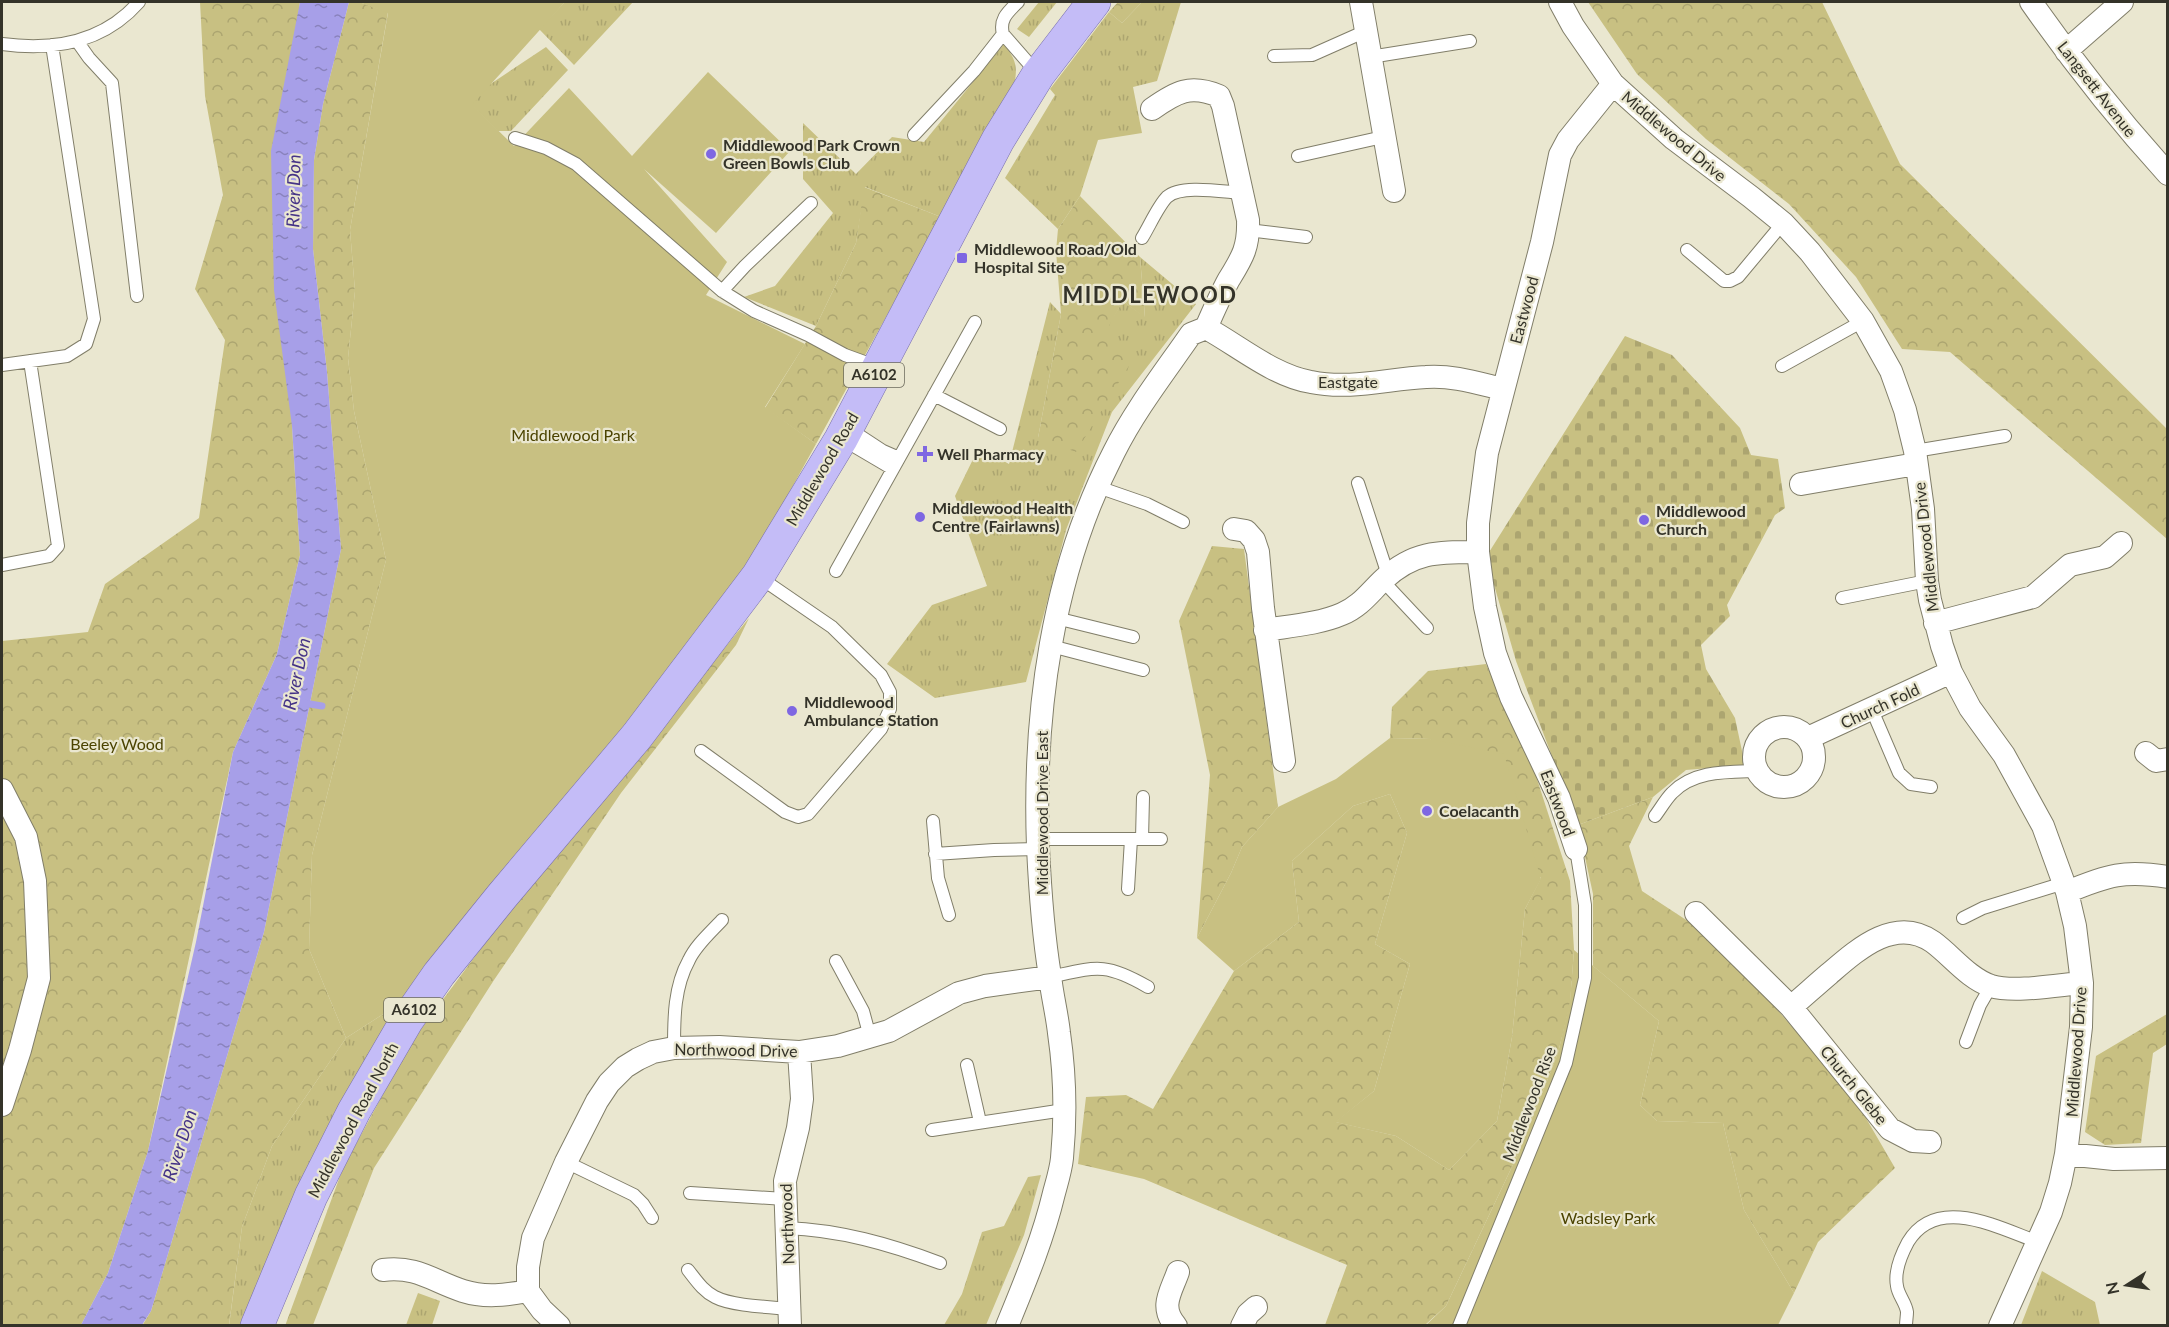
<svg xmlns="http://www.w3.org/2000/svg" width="2169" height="1327" viewBox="0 0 2169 1327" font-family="Lato,sans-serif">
  <defs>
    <pattern id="grass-tufts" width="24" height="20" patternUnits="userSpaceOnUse" patternTransform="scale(1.5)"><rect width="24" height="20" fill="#c8c082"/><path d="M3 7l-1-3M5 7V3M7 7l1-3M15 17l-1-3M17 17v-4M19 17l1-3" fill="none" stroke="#aca570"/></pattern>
    <pattern id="forest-crowns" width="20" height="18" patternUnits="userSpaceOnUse" patternTransform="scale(1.5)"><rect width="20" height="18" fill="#c8c082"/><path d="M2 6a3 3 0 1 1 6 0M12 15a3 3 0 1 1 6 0" fill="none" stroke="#aca570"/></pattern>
    <pattern id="cemetery-stones" width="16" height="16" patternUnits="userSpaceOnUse" patternTransform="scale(1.5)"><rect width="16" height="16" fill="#c8c082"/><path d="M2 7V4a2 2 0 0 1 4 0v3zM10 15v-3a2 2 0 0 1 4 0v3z" fill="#aca570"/></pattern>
    <pattern id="water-ripples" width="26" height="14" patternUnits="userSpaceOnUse" patternTransform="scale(1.5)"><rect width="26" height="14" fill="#a79fe8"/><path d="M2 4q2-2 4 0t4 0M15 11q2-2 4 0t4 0" fill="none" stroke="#8982bc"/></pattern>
  </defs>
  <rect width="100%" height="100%" fill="#eae7d0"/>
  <path fill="url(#grass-tufts)" d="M 565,2 L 633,2 L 574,65 L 539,29 Z
    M 1039,2 L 1057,2 L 1029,37 L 1017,29 Z
    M 1142,2 L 1181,2 L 1157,81 L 1133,87 L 1142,133 L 1098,140 L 1080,196 L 1058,229 L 1005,178 L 1055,95 L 1050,89 L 1109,12 L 1122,23 Z
    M 1004,44 C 1016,60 1018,66 1014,86 L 941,217 L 865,187 L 856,243 L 816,326 L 744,297 L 775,286 L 833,213 L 803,179 L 803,123 L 856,174 L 892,137 L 924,142 Z
    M 546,47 L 568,70 L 511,131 L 498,131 L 468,102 L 480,91 Z
    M 1140,257 L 1196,304 L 1112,412 L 1066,530 L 1026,682 L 935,698 L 887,664 L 932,605 L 987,586 L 955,496 L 979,447 L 1009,464 L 1050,302 L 1061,314 L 1038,438 L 1123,301 L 1145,317 Z
    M 402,1002 L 251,1325 L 229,1326 L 242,1227 L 272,1146 L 346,1038 Z
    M 1041,1175 L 1024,1235 L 986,1325 L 944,1325 L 962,1294 L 982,1232 L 1004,1226 L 1028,1177 Z
    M 2042,1271 L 2095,1302 L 2100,1325 L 2021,1325 Z
    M 418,1293 L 440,1301 L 432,1325 L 406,1325 Z"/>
  <path fill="url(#forest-crowns)" d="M 200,2 L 300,2 L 298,16 L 292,426 L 300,555 L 277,654 L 233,752 L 148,1151 L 108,1273 L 81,1325 L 2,1326 L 2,641 L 88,632 L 105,584 L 199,518 L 225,340 L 195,289 L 223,195 L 205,96 Z
    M 349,2 L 359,2 L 388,12 L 350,230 L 355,291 L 348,358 L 354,411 L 386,560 L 312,855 L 309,949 L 346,1038 L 272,1146 L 242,1227 L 229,1325 L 142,1326 L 151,1311 L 264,932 L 341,549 L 327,372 L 313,249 L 314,160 L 323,104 Z
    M 1118,2 L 1142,2 L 1122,23 L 1109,12 Z
    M 1588,2 L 1822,2 L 1900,164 L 2167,429 L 2167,539 L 1950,352 L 1902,349 L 1856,277 L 1789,204 L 1706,139 L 1637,74 Z
    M 864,187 L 941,217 L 816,444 L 765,408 L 816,326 L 856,243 Z
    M 1080,196 L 1140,257 L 1145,318 L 1123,301 L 1106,331 L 1135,356 L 1076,452 L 1038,438 L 1061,314 L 1056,251 L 1058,229 Z
    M 1212,546 L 1244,549 L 1278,807 L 1242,847 L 1231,873 L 1197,938 L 1210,775 L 1179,621 Z
    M 749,618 L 736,645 L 621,793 L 494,980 L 374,1168 L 313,1325 L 285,1326 L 343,1168 L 412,1041 L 497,927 Z
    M 1486,664 L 1535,773 L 1570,881 L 1574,950 L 1570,1004 L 1558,1053 L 1518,1154 L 1446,1306 L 1425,1325 L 1325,1325 L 1347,1265 L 1144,1179 L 1078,1164 L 1086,1097 L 1126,1095 L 1153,1109 L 1234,971 L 1299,922 L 1292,861 L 1353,806 L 1390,794 L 1407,833 L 1375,944 L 1410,964 L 1374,1091 L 1336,1122 L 1396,1136 L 1449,1170 L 1497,1121 L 1512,1037 L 1525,909 L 1541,878 L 1430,739 L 1390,738 L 1392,707 L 1428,671 Z
    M 1653,797 L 1629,846 L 1642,891 L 1700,929 L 1768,999 L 1856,1101 L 1895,1168 L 1818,1242 L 1794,1293 L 1744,1210 L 1723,1123 L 1657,1121 L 1640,1105 L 1659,1021 L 1593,966 L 1593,894 L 1578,825 Z
    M 2167,1014 L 2167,1044 L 2153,1053 L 2141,1143 L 2105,1145 L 2085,1132 L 2096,1056 Z"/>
  <path fill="url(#cemetery-stones)" d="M 1625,336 L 1672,355 L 1740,428 L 1751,455 L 1778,459 L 1785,508 L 1775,515 L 1727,605 L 1730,616 L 1701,645 L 1706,669 L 1735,718 L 1745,765 L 1686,770 L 1653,797 L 1578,825 L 1516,661 L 1486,557 Z"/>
  <path fill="#c8c082" d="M 359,2 L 565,2 L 472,105 L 514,146 L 569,88 L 632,156 L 708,72 L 790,151 L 716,233 L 644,169 L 727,262 L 706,295 L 805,344 L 765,407 L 816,444 L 752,560 L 653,701 L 402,1002 L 346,1038 L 309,949 L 312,855 L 386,560 L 354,411 L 348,358 L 355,291 L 350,230 L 388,13 Z
    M 1390,738 L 1430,739 L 1504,754 L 1541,879 L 1525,909 L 1512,1037 L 1497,1121 L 1449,1170 L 1396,1136 L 1335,1122 L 1374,1091 L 1410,964 L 1375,944 L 1407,833 L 1390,794 L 1353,806 L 1292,861 L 1299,922 L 1234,971 L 1197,938 L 1231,873 L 1242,847 L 1278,807 L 1336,779 Z
    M 1574,950 L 1659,1021 L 1640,1105 L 1657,1121 L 1723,1123 L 1744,1210 L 1794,1293 L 1778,1325 L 1425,1326 L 1446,1306 L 1518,1154 L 1558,1053 L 1570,1001 Z"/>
  <path fill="url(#water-ripples)" d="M 300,2 L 349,2 L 323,104 L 314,160 L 313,249 L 327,372 L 341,549 L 264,932 L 151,1311 L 142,1325 L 81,1325 L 108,1273 L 148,1151 L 196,942 L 233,752 L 277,654 L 300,555 L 292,426 L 274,290 L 271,151 Z"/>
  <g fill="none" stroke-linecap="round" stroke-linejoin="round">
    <path stroke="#a79fe8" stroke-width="7" d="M 304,703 L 322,706"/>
    <defs>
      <path id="lane" d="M 1018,2 C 1008,12 999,19 1003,34 L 1038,74
        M 77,41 L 89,58 L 112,83 L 137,296
        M 2,44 C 54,51 103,43 139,2
        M 1274,56 L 1312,55 L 1366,31
        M 1370,57 L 1470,41
        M 914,135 L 974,71 L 1003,34
        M 515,138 L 546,148 L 576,164 L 722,291 L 754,311 L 808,335 L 845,355 L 878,367
        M 1298,156 L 1383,137
        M 1248,230 L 1306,237
        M 1142,238 C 1149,227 1158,206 1167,197 C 1181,184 1224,192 1242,193
        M 1687,250 L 1724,281 L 1730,281 L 1738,277 L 1783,223
        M 722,291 L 745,266 L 811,203
        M 2,365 L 67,356 L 86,344 L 94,319 L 52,45
        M 1782,366 L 1863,321
        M 934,395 L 1000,429
        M 848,428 L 883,451 L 899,458
        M 842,439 L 893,469
        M 1915,451 L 2005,436
        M 1358,483 L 1388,575
        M 1098,487 L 1147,504 L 1183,522
        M 2,565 L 49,556 L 58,546 L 30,361
        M 836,571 L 975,322
        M 1382,580 L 1427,628
        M 1842,598 L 1927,581
        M 1056,618 L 1133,637
        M 1051,646 L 1143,670
        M 1872,710 L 1899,773 L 1911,784 L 1931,787
        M 701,751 L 785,812 L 798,817 L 808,814 L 881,729 L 890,709 L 890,692 L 881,675 L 832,627 L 759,577
        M 1655,816 C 1661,808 1666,799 1672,793 C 1694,770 1728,772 1757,771
        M 933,821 L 938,878 L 949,915
        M 1038,839 L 1161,839
        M 1142,839 L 1143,797
        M 935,854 L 994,850 L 1039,849
        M 1128,889 L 1131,839
        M 1963,918 L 1983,908 L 2064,883
        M 836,961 L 863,1011 L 870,1037
        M 1050,977 C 1096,967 1105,962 1148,987
        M 1966,1042 L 1980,1005 L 1991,986
        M 674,1048 C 674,1018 674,987 689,960 C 696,945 710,933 722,920
        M 967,1065 L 980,1122
        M 932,1130 L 1064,1110
        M 566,1162 L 634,1195 L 643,1204 L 652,1218
        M 690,1193 L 785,1199
        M 786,1228 C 840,1230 889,1244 940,1263
        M 688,1270 C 696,1280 703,1291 715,1297 C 732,1306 770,1307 791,1309
        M 1459,1326 L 1566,1063 L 1585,978 L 1585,905 L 1576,849
        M 1906,1326 C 1906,1321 1907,1316 1907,1312 C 1906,1303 1898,1295 1897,1286 C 1894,1271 1901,1255 1908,1242 C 1937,1194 1999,1228 2038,1242"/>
      <path id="street" d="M 1361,2 L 1394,191
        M 1560,2 L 1573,26 L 1613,84 L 1674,139 L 1751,197 L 1783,223 L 1810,252 L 1863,321 L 1891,371 L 1905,410 L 1915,451 L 1923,509 L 1927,581 L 1930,600 L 1942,646 L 1951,672 L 1970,708 L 2004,755 L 2043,826 L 2067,892 L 2075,926 L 2082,983 L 2081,1027 L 2066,1154 L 2060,1183 L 2051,1212 L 2000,1326
        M 2031,2 C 2073,62 2118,119 2168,174
        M 2066,51 L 2122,2
        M 1206,328 C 1239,346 1274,376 1311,382 C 1350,390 1387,379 1426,377 C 1452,375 1477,383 1502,389
        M 1801,484 L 1916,464
        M 1234,529 L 1246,531 L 1254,540 L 1258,552 L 1263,608 L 1284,761
        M 1935,623 L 2033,597 L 2070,565 L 2105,557 L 2121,543
        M 1265,630 C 1290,626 1319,624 1342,614 C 1361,606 1370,592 1384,579 C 1414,551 1439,552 1478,552
        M1754 757a30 30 0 1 1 60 0a30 30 0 1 1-60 0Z
        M 1808,738 L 1951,672
        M 2146,753 L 2156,761 L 2168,759
        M 2,790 L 26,837 L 35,881 L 39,978 L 20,1050 L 2,1105
        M 1576,849 L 1559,798 L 1511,697 L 1495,653 L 1485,607 L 1478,552 L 1478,523 L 1487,453 L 1542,242 L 1560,155 L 1568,140 L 1613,84
        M 2067,892 C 2108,875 2124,870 2168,877
        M 1696,913 L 1791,1007 L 1890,1129 L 1913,1141 L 1930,1142
        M 1791,1007 C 1804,996 1816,985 1829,974 C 1857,950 1895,915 1933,942 C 1952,956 1968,978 1991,986 C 2014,993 2058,985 2082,983
        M 2066,1154 L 2114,1159 L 2168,1158
        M 383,1270 C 418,1266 432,1281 463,1291 C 485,1298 506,1295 528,1291 L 528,1267 L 533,1238 L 566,1162 L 597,1101 L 609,1083 L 625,1067 L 638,1059 L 653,1052 L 674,1048 L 719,1047 L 799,1052 L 838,1046 L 889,1031 L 959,993 L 985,986 L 1050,977
        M 528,1291 L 542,1310 L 559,1326
        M 790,1326 L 785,1181 L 798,1128 L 802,1099 L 799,1052
        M 1007,1326 C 1025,1282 1043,1239 1054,1193 C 1057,1182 1061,1169 1062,1158 C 1066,1116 1065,1074 1059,1033 C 1057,1014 1052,995 1050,976 C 1043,933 1040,890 1038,847 C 1033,713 1052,572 1114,452 C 1135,410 1164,373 1191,334 L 1206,328 C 1213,312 1220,296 1228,281 C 1242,258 1249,248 1248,220 L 1223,106 L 1219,96 C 1190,84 1176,92 1152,109
        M 1176,1326 C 1159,1307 1171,1292 1178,1272
        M 1242,1326 L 1248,1314 L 1256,1307"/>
      <path id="primary" d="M 257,1326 L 311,1196 L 354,1111 L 407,1020 L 439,974 L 502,896 L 637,736 L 758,576 L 841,439 L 998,140 L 1038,75 L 1094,2"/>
    </defs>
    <use href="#lane" stroke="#817e69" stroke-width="14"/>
    <use href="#street" stroke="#817e69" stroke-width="24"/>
    <use href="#primary" stroke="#786fac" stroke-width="34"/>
    <use href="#lane" stroke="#fff" stroke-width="12"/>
    <use href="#street" stroke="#fff" stroke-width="22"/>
    <use href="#primary" stroke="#c4bcf7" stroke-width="33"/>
  </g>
  <g fill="#7e67e2" stroke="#eae7d0" stroke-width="2">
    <circle cx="711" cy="154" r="6"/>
    <rect x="956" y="252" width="12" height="12" rx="3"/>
    <path d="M922 445h6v6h6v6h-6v6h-6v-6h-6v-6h6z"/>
    <circle cx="920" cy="517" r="6"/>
    <circle cx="1644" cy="520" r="6"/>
    <circle cx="792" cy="711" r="6"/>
    <circle cx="1427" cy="811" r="6"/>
  </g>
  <g text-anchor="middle" stroke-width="4.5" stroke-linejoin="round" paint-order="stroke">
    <g fill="#eae7d0" stroke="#6b695b" stroke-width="1.5">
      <rect x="844" y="363" width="60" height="24" rx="4.5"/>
      <rect x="384" y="998" width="60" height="24" rx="4.5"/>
    </g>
    <g font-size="15" font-weight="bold" fill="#343329">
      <text x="874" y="380">A6102</text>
      <text x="414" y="1015">A6102</text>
    </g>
    <g font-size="16" fill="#343329" stroke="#eae7d0">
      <text transform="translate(2097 89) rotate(52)" y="6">Langsett Avenue</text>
      <text transform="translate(1674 136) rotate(40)" y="6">Middlewood Drive</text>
      <text transform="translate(1524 310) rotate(-75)" y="6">Eastwood</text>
      <text x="1348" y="388">Eastgate</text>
      <text transform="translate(822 469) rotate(-60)" y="6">Middlewood Road</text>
      <text transform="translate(1926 547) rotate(-96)" y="6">Middlewood Drive</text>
      <text transform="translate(1880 706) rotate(-25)" y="6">Church Fold</text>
      <text transform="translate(1558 803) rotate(69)" y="6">Eastwood</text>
      <text transform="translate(1042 813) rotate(-90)" y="6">Middlewood Drive East</text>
      <text transform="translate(736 1050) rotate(1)" y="6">Northwood Drive</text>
      <text transform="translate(2076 1052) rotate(-86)" y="6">Middlewood Drive</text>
      <text transform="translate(1854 1085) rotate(51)" y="6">Church Glebe</text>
      <text transform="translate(1529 1104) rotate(-69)" y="6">Middlewood Rise</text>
      <text transform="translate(353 1120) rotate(-62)" y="6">Middlewood Road North</text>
      <text transform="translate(787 1224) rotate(-92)" y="6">Northwood</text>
    </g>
    <g font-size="16" font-weight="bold" fill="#343329" stroke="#eae7d0" text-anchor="start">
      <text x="723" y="151">Middlewood Park Crown<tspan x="723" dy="18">Green Bowls Club</tspan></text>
      <text x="974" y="255">Middlewood Road/Old<tspan x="974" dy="18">Hospital Site</tspan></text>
      <text x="937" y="460">Well Pharmacy</text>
      <text x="932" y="514">Middlewood Health<tspan x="932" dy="18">Centre (Fairlawns)</tspan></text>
      <text x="1656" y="517">Middlewood<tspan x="1656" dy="18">Church</tspan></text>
      <text x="804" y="708">Middlewood<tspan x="804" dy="18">Ambulance Station</tspan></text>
      <text x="1439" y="817">Coelacanth</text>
    </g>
    <g font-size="16" fill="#4b4300" stroke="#eae7d0">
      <text x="573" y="441">Middlewood Park</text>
      <text x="117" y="750">Beeley Wood</text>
      <text x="1608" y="1224">Wadsley Park</text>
    </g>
    <g font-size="18" font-style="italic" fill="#453387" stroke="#eae7d0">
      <text transform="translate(294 191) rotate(-89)" y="6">River Don</text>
      <text transform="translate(297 674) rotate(-78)" y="6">River Don</text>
      <text transform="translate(180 1145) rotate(-72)" y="6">River Don</text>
    </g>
    <g font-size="22" font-weight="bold" letter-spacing="1.5" fill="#343329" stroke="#eae7d0">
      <text x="1150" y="303">MIDDLEWOOD</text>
    </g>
  </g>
  <rect width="2169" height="1327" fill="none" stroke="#343329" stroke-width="6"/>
  <g transform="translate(2127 1285) rotate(258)" stroke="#eae7d0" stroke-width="4.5" paint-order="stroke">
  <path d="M0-4.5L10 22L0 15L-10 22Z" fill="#343329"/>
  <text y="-9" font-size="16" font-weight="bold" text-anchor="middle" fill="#343329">N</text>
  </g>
</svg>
